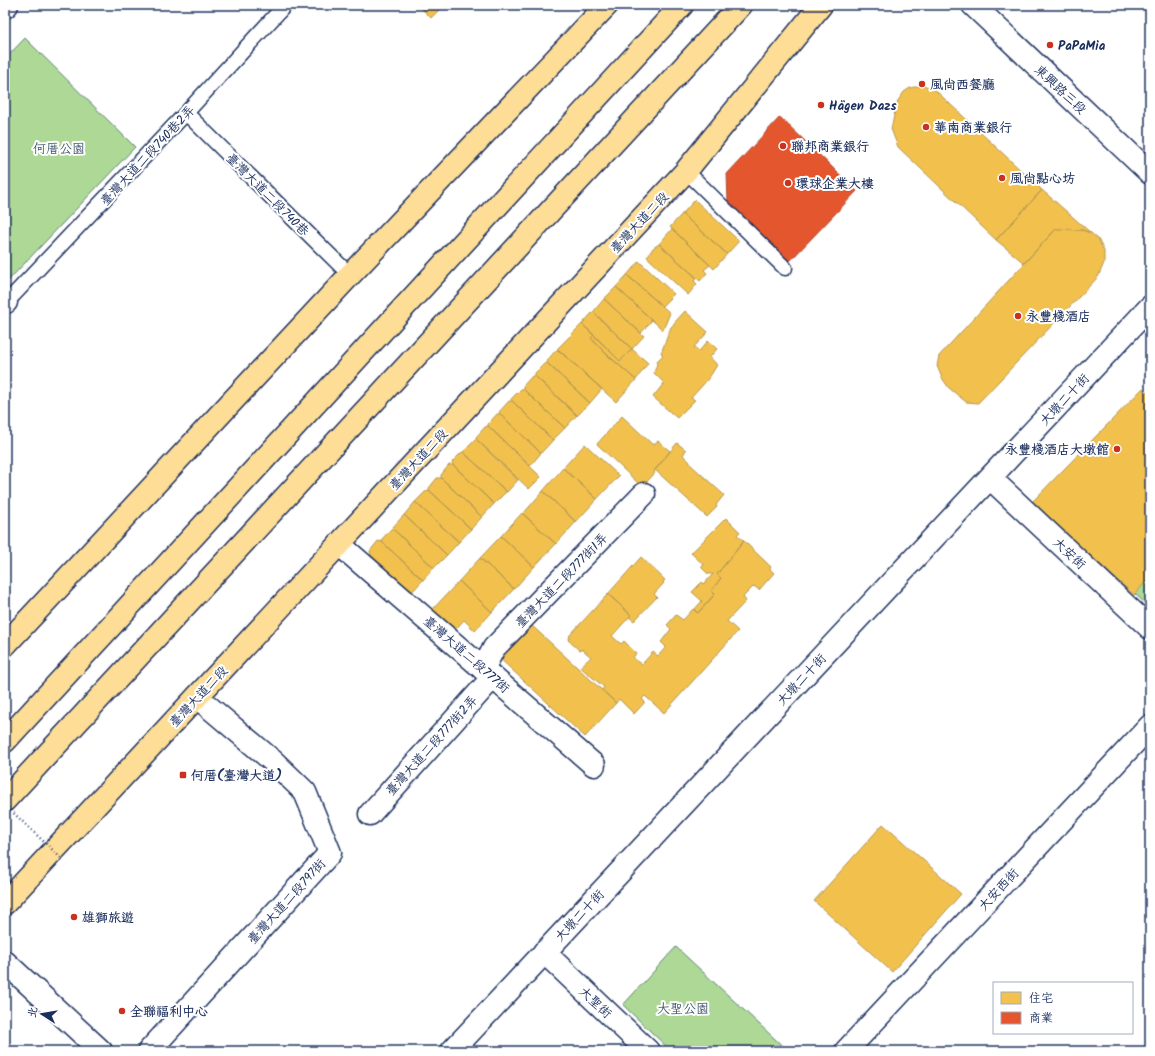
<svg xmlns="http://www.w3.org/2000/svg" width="1155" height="1056" viewBox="0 0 1155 1056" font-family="Kalam,'LXGW WenKai TC',sans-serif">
  <rect width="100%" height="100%" fill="#fff"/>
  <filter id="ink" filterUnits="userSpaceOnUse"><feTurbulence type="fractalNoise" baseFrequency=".025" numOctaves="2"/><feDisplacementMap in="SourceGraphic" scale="8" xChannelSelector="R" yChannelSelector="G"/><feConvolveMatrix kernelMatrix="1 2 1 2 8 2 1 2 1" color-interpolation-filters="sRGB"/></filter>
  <g filter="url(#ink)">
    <path fill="#add896" stroke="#64847a" d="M 25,38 L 135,147 L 5,284 L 5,59 Z
      M 1150,574 L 1150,608 L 1133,592 Z
      M 676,947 L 788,1051 L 671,1051 L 623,1005 Z"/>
    <path fill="#f2c14e" stroke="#b29553" d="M 418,5 L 444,5 L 431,18 Z
      M 923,85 L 934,89 L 1042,190 L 996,240 L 898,147 L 891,129 L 897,102 L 904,92 L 910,88 Z
      M 1042,190 L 1091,233 L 1082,230 L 1056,229 L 1024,263 L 996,240 Z
      M 695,200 L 739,241 L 727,254 L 682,214 Z
      M 682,214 L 727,254 L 714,269 L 670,227 Z
      M 672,229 L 710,265 L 704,270 L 707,273 L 700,281 L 659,244 Z
      M 1056,229 L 1082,230 L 1091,233 L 1098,239 L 1104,251 L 1104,263 L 1098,277 L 978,403 L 966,402 L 949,388 L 942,378 L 937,366 L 939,356 Z
      M 659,244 L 697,278 L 694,281 L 697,284 L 688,295 L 647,257 L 653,248 Z
      M 639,261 L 674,294 L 662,306 L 627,275 Z
      M 627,275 L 670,313 L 663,330 L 616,287 Z
      M 616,287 L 652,320 L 641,333 L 604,299 Z
      M 604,299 L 644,336 L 632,349 L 593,312 Z
      M 685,311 L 708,332 L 694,347 L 699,351 L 708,341 L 717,349 L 710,357 L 717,365 L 709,378 L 691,398 L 695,400 L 677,418 L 653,397 L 664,383 L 654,373 L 658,360 L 663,355 L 661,353 L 671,327 L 674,324 L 674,323 Z
      M 593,312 L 632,349 L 620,361 L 582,324 Z
      M 582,324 L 594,335 L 591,338 L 603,351 L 636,380 L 616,402 L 557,349 Z
      M 594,335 L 620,361 L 632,349 L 648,363 L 636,380 L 603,351 L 591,338 Z
      M 559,350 L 602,389 L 590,403 L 547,363 L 547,361 L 555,351 Z
      M 547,363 L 590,403 L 577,416 L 535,376 L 535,373 L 544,364 Z
      M 532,376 L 535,376 L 577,415 L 565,428 L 523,389 L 523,386 Z
      M 1143,388 L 1150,395 L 1150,577 L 1134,595 L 1031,503 Z
      M 521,389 L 523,389 L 565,428 L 553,440 L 512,401 L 511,399 Z
      M 509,401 L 512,401 L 553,440 L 541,453 L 500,414 L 499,412 Z
      M 497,414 L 500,414 L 541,453 L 530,466 L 488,426 L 488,424 Z
      M 622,416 L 653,445 L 658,441 L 670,451 L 655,470 L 654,472 L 655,473 L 642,487 L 597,444 Z
      M 488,426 L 541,477 L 529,489 L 476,439 L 476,437 L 485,427 Z
      M 476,439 L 518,480 L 507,492 L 463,452 Z
      M 677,443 L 686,450 L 683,455 L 690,462 L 690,464 L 724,495 L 716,505 L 717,507 L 707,517 L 655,470 Z
      M 585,444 L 619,476 L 597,499 L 563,468 Z
      M 463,452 L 507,492 L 506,492 L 494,504 L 453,465 L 452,462 L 461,453 Z
      M 449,465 L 453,465 L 494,504 L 482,517 L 441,478 L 441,475 Z
      M 563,468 L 597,499 L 576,522 L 543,491 Z
      M 437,478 L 441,478 L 482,517 L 471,529 L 429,490 L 429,488 Z
      M 429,490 L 471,529 L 459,542 L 415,502 L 426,491 Z
      M 543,491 L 576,522 L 556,544 L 523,514 Z
      M 415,502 L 459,542 L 447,555 L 404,515 Z
      M 522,513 L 556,544 L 534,567 L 501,536 Z
      M 404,515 L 447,555 L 434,568 L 392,528 Z
      M 726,518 L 740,532 L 737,535 L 744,541 L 717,574 L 721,578 L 711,591 L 715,594 L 698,613 L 694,610 L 702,601 L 692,592 L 702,582 L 704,584 L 713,574 L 708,574 L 701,567 L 704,565 L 691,553 Z
      M 392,528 L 434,568 L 423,580 L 382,542 L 382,539 Z
      M 501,536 L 534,567 L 514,589 L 480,558 Z
      M 378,541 L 382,542 L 423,580 L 411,593 L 371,555 L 370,551 Z
      M 744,541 L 771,567 L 770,569 L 774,573 L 759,590 L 754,586 L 743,597 L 746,601 L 727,621 L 738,631 L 664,713 L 645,696 L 642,699 L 645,702 L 634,714 L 619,699 L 616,703 L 602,690 L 604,687 L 580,667 L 591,657 L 582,649 L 580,651 L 568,640 L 570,637 L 569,636 L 608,594 L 631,615 L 612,636 L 621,644 L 624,641 L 636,653 L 633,658 L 642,664 L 653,652 L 658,656 L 666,647 L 661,642 L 671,629 L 667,625 L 676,615 L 683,620 L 693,609 L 698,613 L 715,594 L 711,591 L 721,578 L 717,574 Z
      M 641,557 L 665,580 L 663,582 L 664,583 L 654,594 L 657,597 L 634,621 L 629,617 L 631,615 L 608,594 Z
      M 480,558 L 514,589 L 492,612 L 459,581 Z
      M 459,581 L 492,612 L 475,631 L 464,620 L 454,631 L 432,610 Z
      M 529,623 L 616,703 L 585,737 L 498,657 Z
      M 883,824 L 961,894 L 892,972 L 814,901 Z"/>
    <path fill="#e4572e" stroke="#a84b3c" d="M 780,117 L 857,191 L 789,262 L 728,203 L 727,174 Z"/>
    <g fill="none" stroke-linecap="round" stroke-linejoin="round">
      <defs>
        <path id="lane" d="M 186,113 L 350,275
          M 686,171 L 785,268
          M 5,304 L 186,113 L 285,5"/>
        <path id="street" d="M 5,7 L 7,5
          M 5,301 L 6,302
          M 990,478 L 1150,628
          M 339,544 L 594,765
          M 483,669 L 494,648 L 644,494
          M 370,814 L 493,677
          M 544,952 L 648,1051
          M 149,1051 L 330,853 L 305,792 L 274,762 L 197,697
          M 452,1051 L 1150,307
          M 846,1051 L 1150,726"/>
        <path id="secondary" d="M 973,5 L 1150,173
          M 5,962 L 101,1051"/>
        <path id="primary" d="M 5,645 L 350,275 L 607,5
          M 5,741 L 682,5
          M 5,800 L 741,5
          M 5,903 L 686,171 L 821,5"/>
      </defs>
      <use href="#lane" stroke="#1b2f5e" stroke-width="17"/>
      <use href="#street" stroke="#1b2f5e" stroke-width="25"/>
      <use href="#secondary" stroke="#1b2f5e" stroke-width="25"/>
      <use href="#primary" stroke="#1b2f5e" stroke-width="25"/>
      <use href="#lane" stroke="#fff" stroke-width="14"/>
      <use href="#street" stroke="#fff" stroke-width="22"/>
      <use href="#secondary" stroke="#fff" stroke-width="22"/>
      <use href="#primary" stroke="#fedd96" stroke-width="22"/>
      <path stroke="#1b2f5e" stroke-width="2.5" stroke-dasharray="1 3" stroke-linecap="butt" d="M 5,805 L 61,858"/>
    </g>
  </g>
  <g fill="#c8321e" stroke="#fff" stroke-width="1.5">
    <circle cx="1050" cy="45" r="4"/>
    <circle cx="922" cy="84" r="4"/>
    <circle cx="821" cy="105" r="4"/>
    <circle cx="926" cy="127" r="4"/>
    <circle cx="783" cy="146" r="4"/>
    <circle cx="1002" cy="178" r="4"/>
    <circle cx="788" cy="183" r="4"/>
    <circle cx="1018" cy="316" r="4"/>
    <circle cx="1117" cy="449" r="4"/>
    <rect x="179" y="771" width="8" height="8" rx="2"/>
    <circle cx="74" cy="917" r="4"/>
    <circle cx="122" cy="1011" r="4"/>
  </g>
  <g text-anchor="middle" stroke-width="4" stroke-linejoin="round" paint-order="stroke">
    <g font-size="13" font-weight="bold" fill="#1b2f5e" stroke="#fff" text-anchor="start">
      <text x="1058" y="50">PaPaMia</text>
      <text x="930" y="89">風尚西餐廳</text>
      <text x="829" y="110">Hägen Dazs</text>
      <text x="934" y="132">華南商業銀行</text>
      <text x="791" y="151">聯邦商業銀行</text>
      <text x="1010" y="183">風尚點心坊</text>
      <text x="796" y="188">環球企業大樓</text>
      <text x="1026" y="321">永豐棧酒店</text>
      <text x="1109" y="454" text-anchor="end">永豐棧酒店大墩館</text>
      <text x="191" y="780">何厝(臺灣大道)</text>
      <text x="82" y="922">雄獅旅遊</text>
      <text x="130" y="1016">全聯福利中心</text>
    </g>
    <g font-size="13" fill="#1b2f5e" stroke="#fff">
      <text transform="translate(1061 89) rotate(43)" y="5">東興路三段</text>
      <text transform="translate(147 155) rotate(-47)" y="5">臺灣大道二段740巷2弄</text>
      <text transform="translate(268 194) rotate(45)" y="5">臺灣大道二段740巷</text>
      <text transform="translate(639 222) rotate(-47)" y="5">臺灣大道二段</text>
      <text transform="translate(1064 399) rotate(-47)" y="5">大墩二十街</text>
      <text transform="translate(418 459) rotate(-47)" y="5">臺灣大道二段</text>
      <text transform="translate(1070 553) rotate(43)" y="5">大安街</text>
      <text transform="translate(561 580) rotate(-46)" y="5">臺灣大道二段777街1弄</text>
      <text transform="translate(467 654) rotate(41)" y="5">臺灣大道二段777街</text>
      <text transform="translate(801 679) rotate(-47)" y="5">大墩二十街</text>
      <text transform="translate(198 696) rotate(-47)" y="5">臺灣大道二段</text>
      <text transform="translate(431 745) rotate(-48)" y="5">臺灣大道二段777街2弄</text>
      <text transform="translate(998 889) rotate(-47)" y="5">大安西街</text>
      <text transform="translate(286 901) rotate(-48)" y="5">臺灣大道二段797街</text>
      <text transform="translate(579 915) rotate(-47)" y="5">大墩二十街</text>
      <text transform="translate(596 1002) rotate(43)" y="5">大聖街</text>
    </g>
    <g font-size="13" fill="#40596c" stroke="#fff">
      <text x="59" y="153">何厝公園</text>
      <text x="683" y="1013">大聖公園</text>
    </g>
  </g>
  <rect width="1155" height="1056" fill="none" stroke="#fff" stroke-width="20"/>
  <rect x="10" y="10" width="1135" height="1036" fill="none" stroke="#1b2f5e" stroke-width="1.5" filter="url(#ink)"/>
  <rect x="993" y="982" width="140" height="52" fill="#ffffff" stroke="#a4acbf"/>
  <rect x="1001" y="992" width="20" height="12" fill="#f2c14e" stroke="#a4acbf"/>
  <text x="1029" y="1002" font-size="12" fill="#1b2f5e">住宅</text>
  <rect x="1001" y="1012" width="20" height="12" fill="#e4572e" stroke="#a4acbf"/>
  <text x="1029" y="1022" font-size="12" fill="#1b2f5e">商業</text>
  <g transform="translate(42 1014) rotate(282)" stroke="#ffffff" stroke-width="3" paint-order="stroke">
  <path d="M0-3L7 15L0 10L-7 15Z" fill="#1b2f5e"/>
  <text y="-6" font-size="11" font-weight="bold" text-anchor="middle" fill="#1b2f5e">北</text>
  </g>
</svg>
